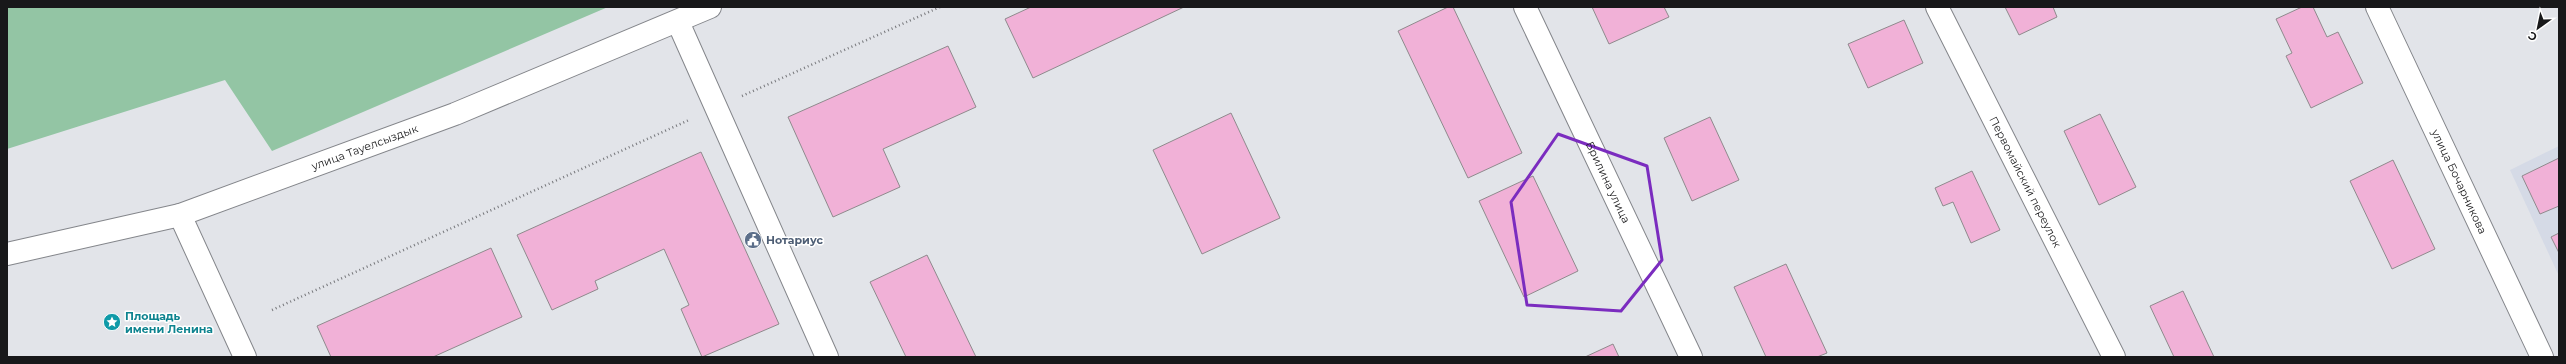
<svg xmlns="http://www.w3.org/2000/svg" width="2566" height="364" viewBox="0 0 2566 364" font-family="Montserrat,sans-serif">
  <rect width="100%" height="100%" fill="#e2e4e9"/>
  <path fill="#d5dae6" d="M 2559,146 L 2559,276 L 2510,170 Z"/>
  <path fill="#93c5a4" d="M 7,7 L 608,7 L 272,151 L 225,80 L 7,149 Z"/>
  <path fill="#f1b1d7" stroke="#8f8a8d" d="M 1031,7 L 1184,7 L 1033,78 L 1005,19 Z
    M 1448,7 L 1453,7 L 1522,153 L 1468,178 L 1398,31 Z
    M 1592,7 L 1664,7 L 1669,17 L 1609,44 Z
    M 2005,7 L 2053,7 L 2057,17 L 2019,35 Z
    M 2302,7 L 2313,7 L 2327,37 L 2338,32 L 2363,83 L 2311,108 L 2286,56 L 2292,53 L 2276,19 Z
    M 1904,20 L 1923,63 L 1868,88 L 1848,44 Z
    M 948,46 L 976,107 L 883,149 L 900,187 L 833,217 L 788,117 Z
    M 1231,113 L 1280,218 L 1202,254 L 1153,150 Z
    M 2100,114 L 2136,187 L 2099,205 L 2064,131 Z
    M 1710,117 L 1739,180 L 1692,201 L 1664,138 Z
    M 701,152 L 779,324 L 702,357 L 681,309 L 689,305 L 664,249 L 595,281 L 598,289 L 552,310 L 517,235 Z
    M 2559,158 L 2559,206 L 2540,214 L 2522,176 Z
    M 2393,160 L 2435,249 L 2392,269 L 2350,181 Z
    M 1972,171 L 2000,230 L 1971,243 L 1953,202 L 1943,206 L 1935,188 Z
    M 1533,176 L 1578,271 L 1524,297 L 1479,201 Z
    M 2559,233 L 2559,253 L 2551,237 Z
    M 491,248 L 522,317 L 433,357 L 331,357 L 317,326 Z
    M 927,255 L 976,357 L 906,357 L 870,282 Z
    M 1786,264 L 1827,353 L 1817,357 L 1766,357 L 1734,287 Z
    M 2183,291 L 2214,357 L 2174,357 L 2150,306 Z
    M 1613,344 L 1619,357 L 1585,357 Z"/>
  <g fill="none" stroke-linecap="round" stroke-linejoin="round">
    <defs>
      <g id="minor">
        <path id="s1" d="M 1525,7 L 1691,357"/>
        <path id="s2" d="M 1937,7 L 2114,357"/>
        <path id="s3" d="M 2377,7 L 2542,357"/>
        <path d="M 678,22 L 827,357"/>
        <path d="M 180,215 L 245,357"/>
        <path id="s4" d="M 7,254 L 180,215 L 455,114 L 710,7"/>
      </g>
    </defs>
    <use href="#minor" stroke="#84868b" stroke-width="24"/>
    <path stroke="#77787c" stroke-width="2.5" stroke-dasharray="1 3" stroke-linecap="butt" d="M 742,96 L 940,7
      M 272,310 L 689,120"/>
    <use href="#minor" stroke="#fff" stroke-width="22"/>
  </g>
  <path fill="none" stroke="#7b2cbf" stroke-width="3" stroke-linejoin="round" d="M 1558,134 L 1647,166 L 1662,260 L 1621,311 L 1527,305 L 1511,202 Z"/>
  <defs>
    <symbol id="civic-disc" viewBox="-11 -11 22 22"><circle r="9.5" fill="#5c6f8a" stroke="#fff"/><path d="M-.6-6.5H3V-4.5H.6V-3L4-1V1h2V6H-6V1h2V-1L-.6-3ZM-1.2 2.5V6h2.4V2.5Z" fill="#fff"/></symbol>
    <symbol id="sight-disc" viewBox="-11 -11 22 22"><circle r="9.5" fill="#0f9aa8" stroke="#fff"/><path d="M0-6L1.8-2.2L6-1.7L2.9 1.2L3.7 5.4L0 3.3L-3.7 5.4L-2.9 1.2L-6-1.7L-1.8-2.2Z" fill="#fff"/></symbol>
  </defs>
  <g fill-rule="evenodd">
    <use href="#civic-disc" x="743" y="230" width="20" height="20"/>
    <use href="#sight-disc" x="102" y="312" width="20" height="20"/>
  </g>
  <g text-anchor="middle" stroke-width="3" stroke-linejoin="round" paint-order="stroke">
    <g font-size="11" fill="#18181a" stroke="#fff">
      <text dy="4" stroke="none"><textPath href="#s4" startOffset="374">улица Тауелсыздык</textPath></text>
      <text dy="4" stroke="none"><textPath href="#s1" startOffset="194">Брилина улица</textPath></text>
      <text dy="4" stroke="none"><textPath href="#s2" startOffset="196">Первомайский переулок</textPath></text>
      <text dy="4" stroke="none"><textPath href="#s3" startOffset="193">улица Бочарникова</textPath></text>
    </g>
    <g font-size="11" font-weight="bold" fill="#4e5e75" stroke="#fff" text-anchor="start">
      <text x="766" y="244">Нотариус</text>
    </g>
    <g font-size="11" font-weight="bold" fill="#0d838f" stroke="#fff" text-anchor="start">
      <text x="125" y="320">Площадь<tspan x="125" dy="13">имени Ленина</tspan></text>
    </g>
  </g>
  <rect width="2566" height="364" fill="none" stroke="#18181a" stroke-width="16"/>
  <g transform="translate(2538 28) rotate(213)" stroke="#ffffff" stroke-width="3" paint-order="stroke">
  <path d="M0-3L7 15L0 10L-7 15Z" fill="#18181a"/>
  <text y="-6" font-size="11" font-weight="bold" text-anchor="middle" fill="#18181a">С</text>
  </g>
</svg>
